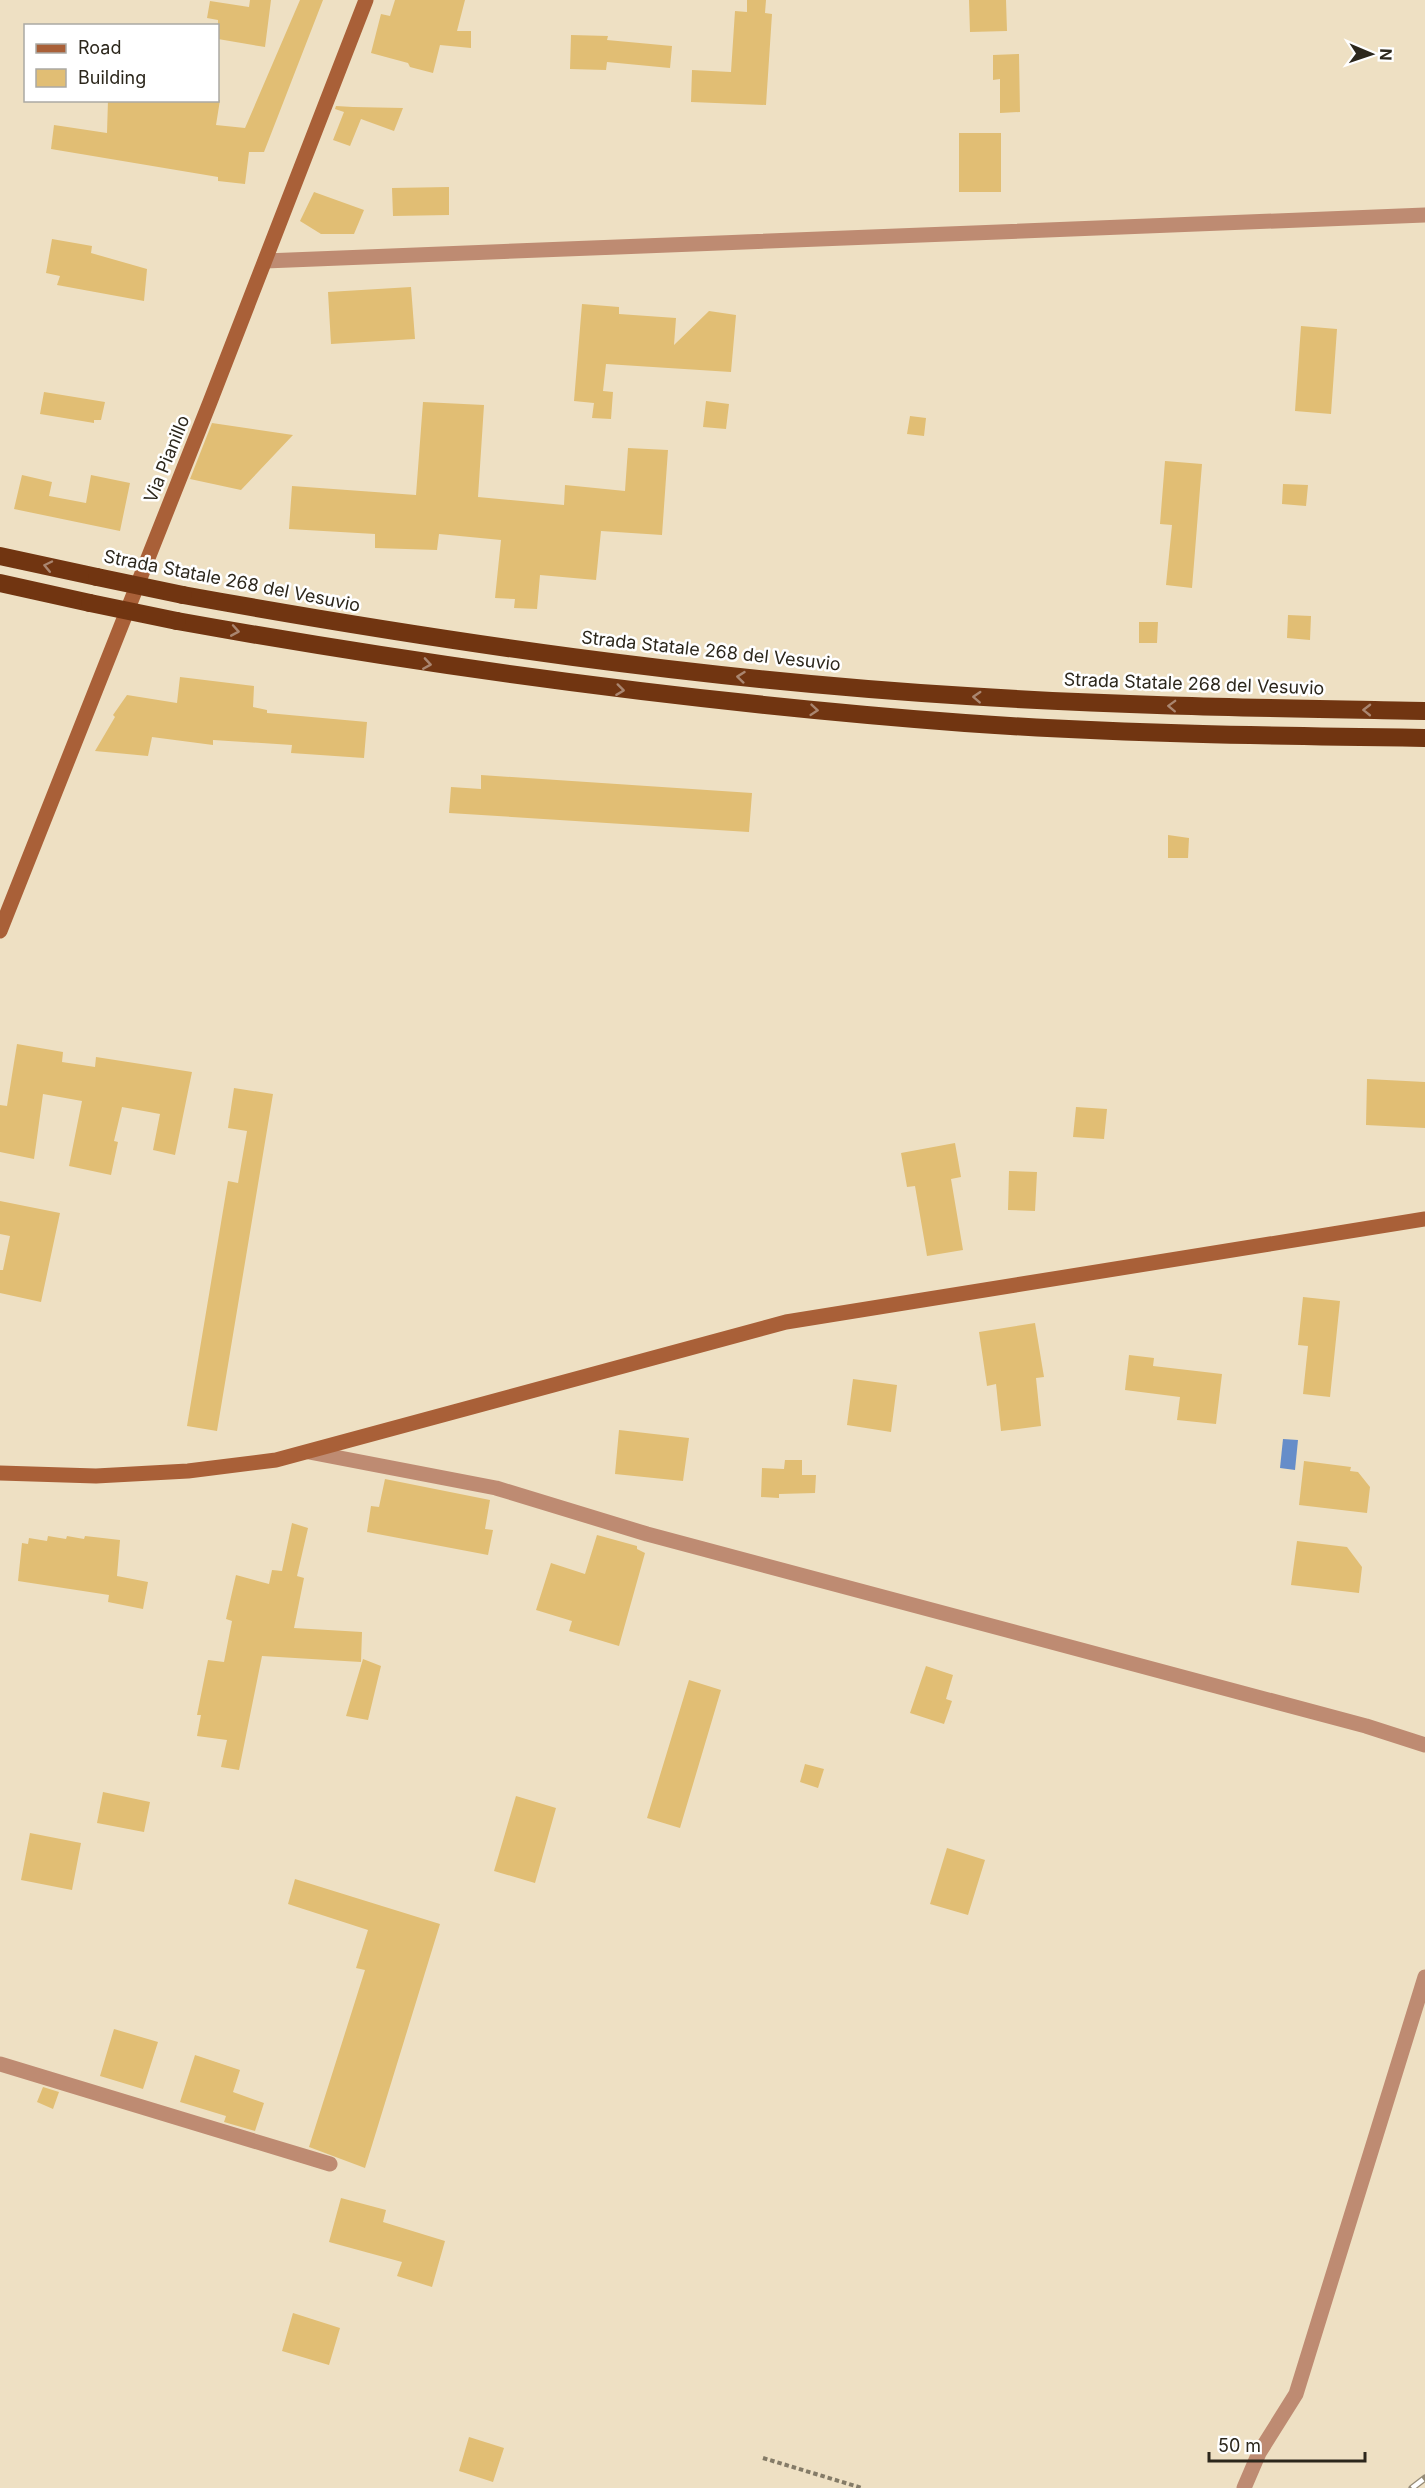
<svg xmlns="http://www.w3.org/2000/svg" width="1425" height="2488" viewBox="0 0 1425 2488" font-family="Inter,sans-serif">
  <rect width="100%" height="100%" fill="#eee0c3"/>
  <path fill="#668dc9" d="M 1283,1439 L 1298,1440 L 1295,1470 L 1280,1468 Z"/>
  <path fill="#e1be74" d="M 250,0 L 271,0 L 265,47 L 218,39 L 218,20 L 207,18 L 210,1 L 249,7 Z
    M 300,0 L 323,0 L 264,152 L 249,152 L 245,184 L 218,181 L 218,177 L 51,149 L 54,125 L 107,133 L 108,100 L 220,100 L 216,125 L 245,128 Z
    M 395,0 L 465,0 L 457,31 L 471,31 L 471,48 L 440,45 L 433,73 L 410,67 L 408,63 L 371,53 L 381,14 L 390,16 Z
    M 747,0 L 766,0 L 765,13 L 772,14 L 766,105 L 691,102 L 692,70 L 731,72 L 735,11 L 747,12 Z
    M 969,0 L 1006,0 L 1007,31 L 970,32 Z
    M 571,35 L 608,36 L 607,40 L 672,46 L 670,68 L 607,62 L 606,70 L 570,69 Z
    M 1019,54 L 1020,112 L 1000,113 L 1000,79 L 993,80 L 993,55 Z
    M 336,106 L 353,107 L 403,108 L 394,131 L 361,119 L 350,146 L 333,140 L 344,112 L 335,109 Z
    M 959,133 L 1001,133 L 1001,192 L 959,192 Z
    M 449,187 L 449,215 L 393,216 L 392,188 Z
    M 314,192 L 364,210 L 354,234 L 321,234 L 300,221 Z
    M 52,239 L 92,246 L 91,253 L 147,269 L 144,301 L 57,285 L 60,276 L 46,273 Z
    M 411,287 L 415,339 L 331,344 L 328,292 Z
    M 582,304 L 619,307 L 619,314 L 676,318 L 674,345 L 709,311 L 736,315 L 731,372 L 606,364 L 603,391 L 613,392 L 611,419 L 592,418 L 594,403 L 574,401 Z
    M 1301,326 L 1337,329 L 1331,414 L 1295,411 Z
    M 44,392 L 105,402 L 101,420 L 94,420 L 94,423 L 40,414 Z
    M 706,401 L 729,404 L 726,429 L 703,427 Z
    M 423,402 L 484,405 L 478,497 L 564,505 L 565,485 L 625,491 L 628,448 L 668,450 L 662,535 L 601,531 L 596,580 L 540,575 L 537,609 L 514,608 L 515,599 L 495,598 L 501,540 L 439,534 L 437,550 L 375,548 L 375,534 L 289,529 L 292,486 L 416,495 Z
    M 910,416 L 926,418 L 924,436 L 907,434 Z
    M 212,423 L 293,435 L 241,490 L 190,479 Z
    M 1165,461 L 1202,464 L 1192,588 L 1166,585 L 1172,525 L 1160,524 Z
    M 22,475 L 52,482 L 49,496 L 86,503 L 91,475 L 130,483 L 120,531 L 14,509 Z
    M 1283,484 L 1308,485 L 1306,506 L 1282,504 Z
    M 1288,615 L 1311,616 L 1310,640 L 1287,638 Z
    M 1139,622 L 1158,622 L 1157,643 L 1139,643 Z
    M 180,677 L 254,686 L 253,707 L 267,710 L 267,713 L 367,722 L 364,758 L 291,753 L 292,745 L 213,740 L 213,745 L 152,737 L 148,756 L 95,751 L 115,717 L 113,715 L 127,695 L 177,703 Z
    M 481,775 L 752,793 L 749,832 L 449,813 L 451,787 L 481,789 Z
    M 1168,835 L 1189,838 L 1188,858 L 1168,858 Z
    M 17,1044 L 63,1052 L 62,1062 L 95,1067 L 96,1057 L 192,1072 L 175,1155 L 153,1150 L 160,1114 L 122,1107 L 114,1141 L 118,1142 L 111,1175 L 69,1166 L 82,1101 L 43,1094 L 34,1159 L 0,1152 L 0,1105 L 7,1106 Z
    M 1367,1079 L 1425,1082 L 1425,1128 L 1366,1125 Z
    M 234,1088 L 273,1094 L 217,1431 L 187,1426 L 228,1181 L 238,1183 L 247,1131 L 228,1128 Z
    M 1076,1107 L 1107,1109 L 1104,1139 L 1073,1137 Z
    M 955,1143 L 961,1177 L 951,1179 L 963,1250 L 927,1256 L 915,1186 L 907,1187 L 901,1153 Z
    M 1009,1171 L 1037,1172 L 1035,1211 L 1008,1210 Z
    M 0,1201 L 60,1213 L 41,1302 L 0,1293 L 0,1270 L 3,1270 L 10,1236 L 0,1234 Z
    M 1303,1297 L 1340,1301 L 1330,1397 L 1303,1394 L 1308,1346 L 1298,1345 Z
    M 1035,1323 L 1044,1377 L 1036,1378 L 1041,1426 L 1001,1431 L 996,1384 L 987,1386 L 979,1332 Z
    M 1129,1355 L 1154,1358 L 1153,1366 L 1222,1374 L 1216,1424 L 1177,1420 L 1180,1397 L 1125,1390 Z
    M 853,1379 L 897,1385 L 891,1432 L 847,1425 Z
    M 619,1430 L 689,1438 L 683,1481 L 615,1474 Z
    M 785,1460 L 802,1460 L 802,1475 L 816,1475 L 815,1493 L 779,1494 L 779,1498 L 761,1497 L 762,1468 L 784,1469 Z
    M 1304,1461 L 1351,1467 L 1350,1471 L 1358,1472 L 1370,1487 L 1367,1513 L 1299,1505 Z
    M 385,1479 L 490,1500 L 485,1529 L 493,1530 L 488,1555 L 367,1532 L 371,1506 L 379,1507 Z
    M 292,1523 L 308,1528 L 297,1576 L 304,1578 L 294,1628 L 362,1632 L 361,1662 L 262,1656 L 239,1770 L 221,1767 L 227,1740 L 197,1736 L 201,1715 L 197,1715 L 208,1660 L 224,1662 L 232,1621 L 226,1619 L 236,1575 L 269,1584 L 272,1570 L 282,1571 Z
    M 597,1535 L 637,1546 L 637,1549 L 645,1553 L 619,1646 L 569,1631 L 572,1621 L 536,1610 L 551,1563 L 585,1574 Z
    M 48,1536 L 66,1539 L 67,1536 L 84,1539 L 85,1536 L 120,1540 L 117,1576 L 148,1582 L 143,1609 L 108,1602 L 109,1595 L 18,1581 L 22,1543 L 28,1544 L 29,1538 L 47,1541 Z
    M 1297,1541 L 1347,1547 L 1362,1567 L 1359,1593 L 1291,1585 Z
    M 363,1659 L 381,1666 L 368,1720 L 346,1716 Z
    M 926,1666 L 953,1675 L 946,1699 L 952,1701 L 944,1724 L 910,1713 Z
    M 689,1680 L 721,1690 L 680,1828 L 647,1818 Z
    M 805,1764 L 824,1769 L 818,1788 L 800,1782 Z
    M 103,1792 L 150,1802 L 144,1832 L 97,1823 Z
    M 516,1796 L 556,1808 L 535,1883 L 494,1871 Z
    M 30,1833 L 81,1843 L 72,1890 L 21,1880 Z
    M 947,1848 L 985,1860 L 968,1915 L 930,1904 Z
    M 295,1879 L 440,1924 L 365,2168 L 309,2147 L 365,1970 L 356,1968 L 368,1930 L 288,1904 Z
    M 114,2029 L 158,2042 L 143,2089 L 100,2076 Z
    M 195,2055 L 240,2070 L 233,2092 L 264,2103 L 255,2131 L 224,2122 L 226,2116 L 180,2102 Z
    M 43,2087 L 59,2092 L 53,2109 L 37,2102 Z
    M 341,2198 L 386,2210 L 383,2222 L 445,2241 L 432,2287 L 397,2276 L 402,2262 L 329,2242 Z
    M 293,2313 L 340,2328 L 329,2365 L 282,2351 Z
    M 469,2437 L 504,2448 L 493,2482 L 459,2471 Z"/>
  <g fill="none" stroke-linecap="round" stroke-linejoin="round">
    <path stroke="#847b67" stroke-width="4" stroke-dasharray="4.5 3" stroke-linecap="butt" d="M 763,2458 L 862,2488"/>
    <path stroke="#be8b72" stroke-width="15" d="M 265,261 L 1425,215
      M 309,1452 L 496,1488 L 647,1534 L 1366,1726 L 1425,1745
      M 0,2064 L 330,2164
      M 1244,2488 L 1259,2453 L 1296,2394 L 1425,1977"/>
    <path stroke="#a96038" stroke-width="15" d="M 0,931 L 210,402 L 366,0
      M 0,1473 L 96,1476 L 188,1471 L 276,1460 L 786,1322 L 1425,1219"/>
    <path stroke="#713511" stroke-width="18" d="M 0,556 L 97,577
      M 0,583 L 90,603
      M 183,595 C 443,642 704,680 967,696 C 1120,706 1272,708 1425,711
      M 177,621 C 439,668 700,703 965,723 C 1118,734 1272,736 1425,738"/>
    <defs>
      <path id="rail" d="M 1412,2488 L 1425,2478"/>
    </defs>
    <use href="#rail" stroke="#958b77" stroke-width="7"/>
    <use href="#rail" stroke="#fff" stroke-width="4.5" stroke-dasharray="14" stroke-linecap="butt"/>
    <path stroke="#713511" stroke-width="18" d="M 97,577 L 183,595
      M 90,603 L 177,621"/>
  </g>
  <defs><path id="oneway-chevron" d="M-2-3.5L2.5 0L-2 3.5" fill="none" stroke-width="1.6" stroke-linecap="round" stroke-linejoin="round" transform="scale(1.5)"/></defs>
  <g stroke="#aa8670">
    <use href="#oneway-chevron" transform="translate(48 566) rotate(-168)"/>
    <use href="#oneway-chevron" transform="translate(235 631) rotate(10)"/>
    <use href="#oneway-chevron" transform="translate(427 664) rotate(9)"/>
    <use href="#oneway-chevron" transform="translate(741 677) rotate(-174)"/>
    <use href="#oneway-chevron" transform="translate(620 690) rotate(7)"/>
    <use href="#oneway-chevron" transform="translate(977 697) rotate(-177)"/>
    <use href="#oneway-chevron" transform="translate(1172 706) rotate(-178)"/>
    <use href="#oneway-chevron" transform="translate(814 710) rotate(5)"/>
    <use href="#oneway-chevron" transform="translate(1367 710) rotate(-179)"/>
  </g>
  <g text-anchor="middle" stroke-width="5" stroke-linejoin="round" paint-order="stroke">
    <g font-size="18" fill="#2c271c" stroke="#fff">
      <text transform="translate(167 459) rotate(-68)" y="6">Via Pianillo</text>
      <text transform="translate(232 581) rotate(11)" y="6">Strada Statale 268 del Vesuvio</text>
      <text transform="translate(711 651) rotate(6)" y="6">Strada Statale 268 del Vesuvio</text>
      <text transform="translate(1194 684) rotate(2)" y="6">Strada Statale 268 del Vesuvio</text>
    </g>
  </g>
  <rect x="24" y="24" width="195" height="78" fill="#ffffff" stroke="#aba9a4" stroke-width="1.5"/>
  <rect x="36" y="44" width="30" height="9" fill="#a96038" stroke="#aba9a4" stroke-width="1.5"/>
  <text x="78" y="54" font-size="18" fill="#2c271c">Road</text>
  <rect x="36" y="69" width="30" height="18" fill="#e1be74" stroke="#aba9a4" stroke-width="1.5"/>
  <text x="78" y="84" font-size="18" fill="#2c271c">Building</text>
  <g transform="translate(1371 54) rotate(92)" stroke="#ffffff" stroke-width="4.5" paint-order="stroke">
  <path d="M0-4.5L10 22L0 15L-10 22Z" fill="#2c271c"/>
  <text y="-9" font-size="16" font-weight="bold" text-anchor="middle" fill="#2c271c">N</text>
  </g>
  <path d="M1209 2452v9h156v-9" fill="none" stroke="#2c271c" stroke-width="3"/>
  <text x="1218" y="2452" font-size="18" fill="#2c271c" stroke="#ffffff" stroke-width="4.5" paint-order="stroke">50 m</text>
</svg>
